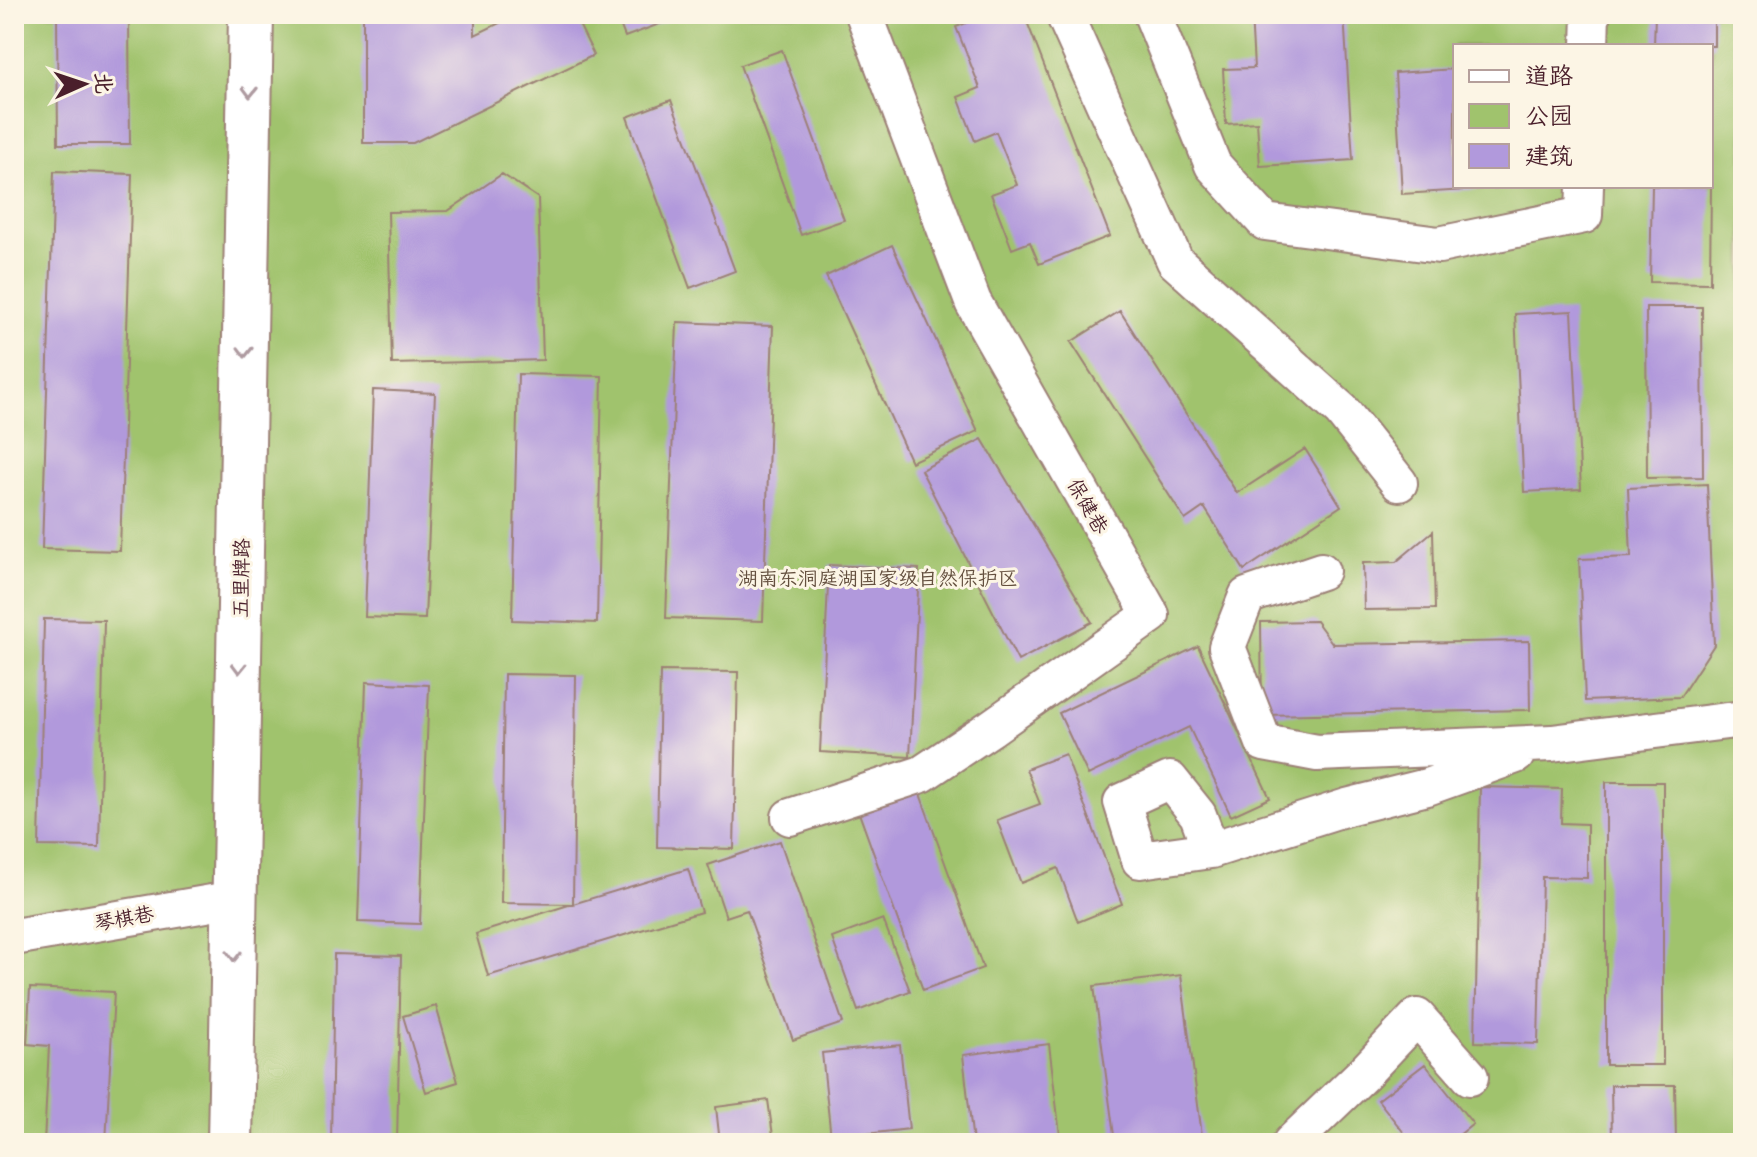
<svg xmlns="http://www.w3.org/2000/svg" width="1757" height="1157" viewBox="0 0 1757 1157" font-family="Pangolin,'LXGW WenKai TC',sans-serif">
  <rect width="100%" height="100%" fill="#fcf5e5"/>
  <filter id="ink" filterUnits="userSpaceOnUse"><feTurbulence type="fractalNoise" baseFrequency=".0125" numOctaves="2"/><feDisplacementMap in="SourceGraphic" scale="16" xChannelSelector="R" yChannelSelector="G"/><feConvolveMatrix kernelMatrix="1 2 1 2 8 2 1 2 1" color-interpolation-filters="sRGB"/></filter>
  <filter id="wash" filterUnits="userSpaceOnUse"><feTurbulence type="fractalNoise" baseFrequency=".006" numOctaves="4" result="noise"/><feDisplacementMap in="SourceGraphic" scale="32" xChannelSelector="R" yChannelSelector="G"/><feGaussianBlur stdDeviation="1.8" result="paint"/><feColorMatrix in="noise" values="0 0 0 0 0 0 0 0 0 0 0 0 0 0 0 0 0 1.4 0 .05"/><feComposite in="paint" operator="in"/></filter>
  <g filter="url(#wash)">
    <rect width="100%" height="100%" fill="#efe2c2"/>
    <path fill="#a0c36d" stroke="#75714c" stroke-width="2" fill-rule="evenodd" d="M 14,14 L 1743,14 L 1743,1143 L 14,1143 ZM 1455,46 L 1711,46 L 1711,186 L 1455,186 Z"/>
    <g id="blocks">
      <path fill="#b199dc" d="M 57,14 L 129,14 L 130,144 L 58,144 Z
        M 363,14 L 475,14 L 475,35 L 518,14 L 574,14 L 594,55 L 413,143 L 363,143 Z
        M 616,14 L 686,14 L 625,37 Z
        M 988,14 L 1024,14 L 1110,236 L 1039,264 L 1030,242 L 1012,249 L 991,194 L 1017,185 L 996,132 L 975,141 L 958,97 L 980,88 L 956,27 Z
        M 1251,14 L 1344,14 L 1353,160 L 1260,166 L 1257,122 L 1226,124 L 1223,69 L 1254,68 Z
        M 1655,14 L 1714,14 L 1714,46 L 1654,46 Z
        M 782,50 L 844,220 L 801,235 L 740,65 Z
        M 1455,69 L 1455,186 L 1498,186 L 1498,188 L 1402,194 L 1395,73 Z
        M 671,100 L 735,271 L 690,288 L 627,117 Z
        M 54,171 L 132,174 L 120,551 L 42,549 Z
        M 502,174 L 538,198 L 543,360 L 392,364 L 388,212 L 448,211 Z
        M 1652,186 L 1711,186 L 1710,283 L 1650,282 Z
        M 892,245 L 978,431 L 911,462 L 826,276 Z
        M 1646,307 L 1702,307 L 1703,477 L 1647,478 Z
        M 1120,311 L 1237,493 L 1305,449 L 1341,506 L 1244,570 L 1204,507 L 1185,520 L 1071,342 Z
        M 1572,311 L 1581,489 L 1524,492 L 1515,314 Z
        M 677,322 L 773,326 L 763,621 L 666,618 Z
        M 518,374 L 602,376 L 597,623 L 512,620 Z
        M 373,390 L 435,393 L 425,619 L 365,617 Z
        M 982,439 L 1092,622 L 1018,661 L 921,470 Z
        M 1707,484 L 1714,645 L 1680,697 L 1585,701 L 1579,559 L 1631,557 L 1628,488 Z
        M 1433,531 L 1435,609 L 1364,610 L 1363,563 L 1396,562 Z
        M 829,565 L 919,569 L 910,757 L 820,752 Z
        M 44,619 L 104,620 L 99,847 L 39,846 Z
        M 1316,621 L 1333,644 L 1529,641 L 1530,710 L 1262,715 L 1261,622 Z
        M 1198,646 L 1270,798 L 1231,816 L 1189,727 L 1088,775 L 1059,713 Z
        M 660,671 L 738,672 L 734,849 L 657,847 Z
        M 504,674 L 576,675 L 573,904 L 688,869 L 701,912 L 488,976 L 476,934 L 572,904 L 501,903 Z
        M 366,682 L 429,685 L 420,924 L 358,922 Z
        M 1065,754 L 1122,904 L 1078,922 L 1058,868 L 1021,883 L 997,820 L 1040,804 L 1026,769 Z
        M 1606,782 L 1663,782 L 1663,1065 L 1606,1065 Z
        M 1480,787 L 1562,789 L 1561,823 L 1587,824 L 1587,878 L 1542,877 L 1538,1044 L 1475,1042 Z
        M 919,791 L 983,968 L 923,990 L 859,813 Z
        M 780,841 L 843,1023 L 793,1040 L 747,910 L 726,917 L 708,865 Z
        M 883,919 L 910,991 L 858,1011 L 832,938 Z
        M 334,954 L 401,956 L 397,1143 L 331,1143 Z
        M 1181,975 L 1203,1143 L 1115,1143 L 1094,986 Z
        M 30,988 L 114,992 L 106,1143 L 44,1143 L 49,1046 L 27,1044 Z
        M 436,1006 L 458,1082 L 426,1092 L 403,1016 Z
        M 1049,1044 L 1061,1143 L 973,1143 L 963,1055 Z
        M 900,1045 L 909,1129 L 831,1138 L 822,1053 Z
        M 1425,1064 L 1473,1124 L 1449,1143 L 1412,1143 L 1378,1100 Z
        M 1611,1085 L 1675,1085 L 1676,1143 L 1612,1143 Z
        M 768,1100 L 774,1143 L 720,1143 L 716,1107 Z"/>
    </g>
  </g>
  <g filter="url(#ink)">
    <use href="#blocks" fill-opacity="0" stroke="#9c8076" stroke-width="2"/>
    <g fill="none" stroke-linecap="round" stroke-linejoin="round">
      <defs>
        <path id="minor" d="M 1064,14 L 1175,261 L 1341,410 L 1399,483
          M 1152,14 L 1213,165 L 1265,222 L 1439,245 L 1584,215 L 1585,186
          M 1590,46 L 1591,14
          M 1321,571 L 1247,596 L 1227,647 L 1264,743 L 1317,753 L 1552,743 L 1743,719
          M 790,817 L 922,774 L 991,728 L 1151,615 L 973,302 L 864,14
          M 1211,850 L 1198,815 L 1170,780 L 1122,802 L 1140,860 L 1211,850 L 1347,807 L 1427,787 L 1516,755
          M 14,937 L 235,899
          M 1291,1143 L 1364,1073 L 1417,1017 L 1470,1077"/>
        <path id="secondary" d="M 230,1143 L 251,14"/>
      </defs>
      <use href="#minor" stroke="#9c8076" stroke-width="40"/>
      <use href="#secondary" stroke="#9c8076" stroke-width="48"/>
      <use href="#minor" stroke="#fff" stroke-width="36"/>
      <use href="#secondary" stroke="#fff" stroke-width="44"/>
    </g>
    <defs><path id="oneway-chevron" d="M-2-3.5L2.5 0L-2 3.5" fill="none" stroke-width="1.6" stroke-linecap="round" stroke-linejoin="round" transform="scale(2)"/></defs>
    <g stroke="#ae9aa0">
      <use href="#oneway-chevron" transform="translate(250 92) rotate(91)"/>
      <use href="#oneway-chevron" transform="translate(245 352) rotate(91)"/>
      <use href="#oneway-chevron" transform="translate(239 668) rotate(91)"/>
      <use href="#oneway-chevron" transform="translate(234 956) rotate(91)"/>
    </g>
  </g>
  <g text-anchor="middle" stroke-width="6" stroke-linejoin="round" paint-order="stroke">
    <g font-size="20" fill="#4a1f2b" stroke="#fcf5e5">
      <text transform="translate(1088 506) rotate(60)" y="7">保健巷</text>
      <text transform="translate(241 578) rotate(-89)" y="7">五里牌路</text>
      <text transform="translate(124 918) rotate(-10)" y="7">琴棋巷</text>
    </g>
    <g font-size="20" fill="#64503f" stroke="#fcf5e5">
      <text x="878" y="585">湖南东洞庭湖国家级自然保护区</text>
    </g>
  </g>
  <rect width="1757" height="1157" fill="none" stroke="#fcf5e5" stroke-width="48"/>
  <rect x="1453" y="44" width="260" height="144" fill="#fcf5e5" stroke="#b59f9b" stroke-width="2"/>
  <rect x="1469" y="70" width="40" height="12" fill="#ffffff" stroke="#b59f9b" stroke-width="2"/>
  <text x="1525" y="84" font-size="24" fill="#4a1f2b">道路</text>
  <rect x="1469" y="104" width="40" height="24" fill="#a0c36d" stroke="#b59f9b" stroke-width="2"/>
  <text x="1525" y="124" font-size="24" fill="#4a1f2b">公园</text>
  <rect x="1469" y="144" width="40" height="24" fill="#b199dc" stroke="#b59f9b" stroke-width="2"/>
  <text x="1525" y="164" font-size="24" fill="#4a1f2b">建筑</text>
  <g transform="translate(84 84) rotate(87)" stroke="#fcf5e5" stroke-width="6" paint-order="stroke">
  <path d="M0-6L14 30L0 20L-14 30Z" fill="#4a1f2b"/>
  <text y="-12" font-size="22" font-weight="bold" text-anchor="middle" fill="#4a1f2b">北</text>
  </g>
</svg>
